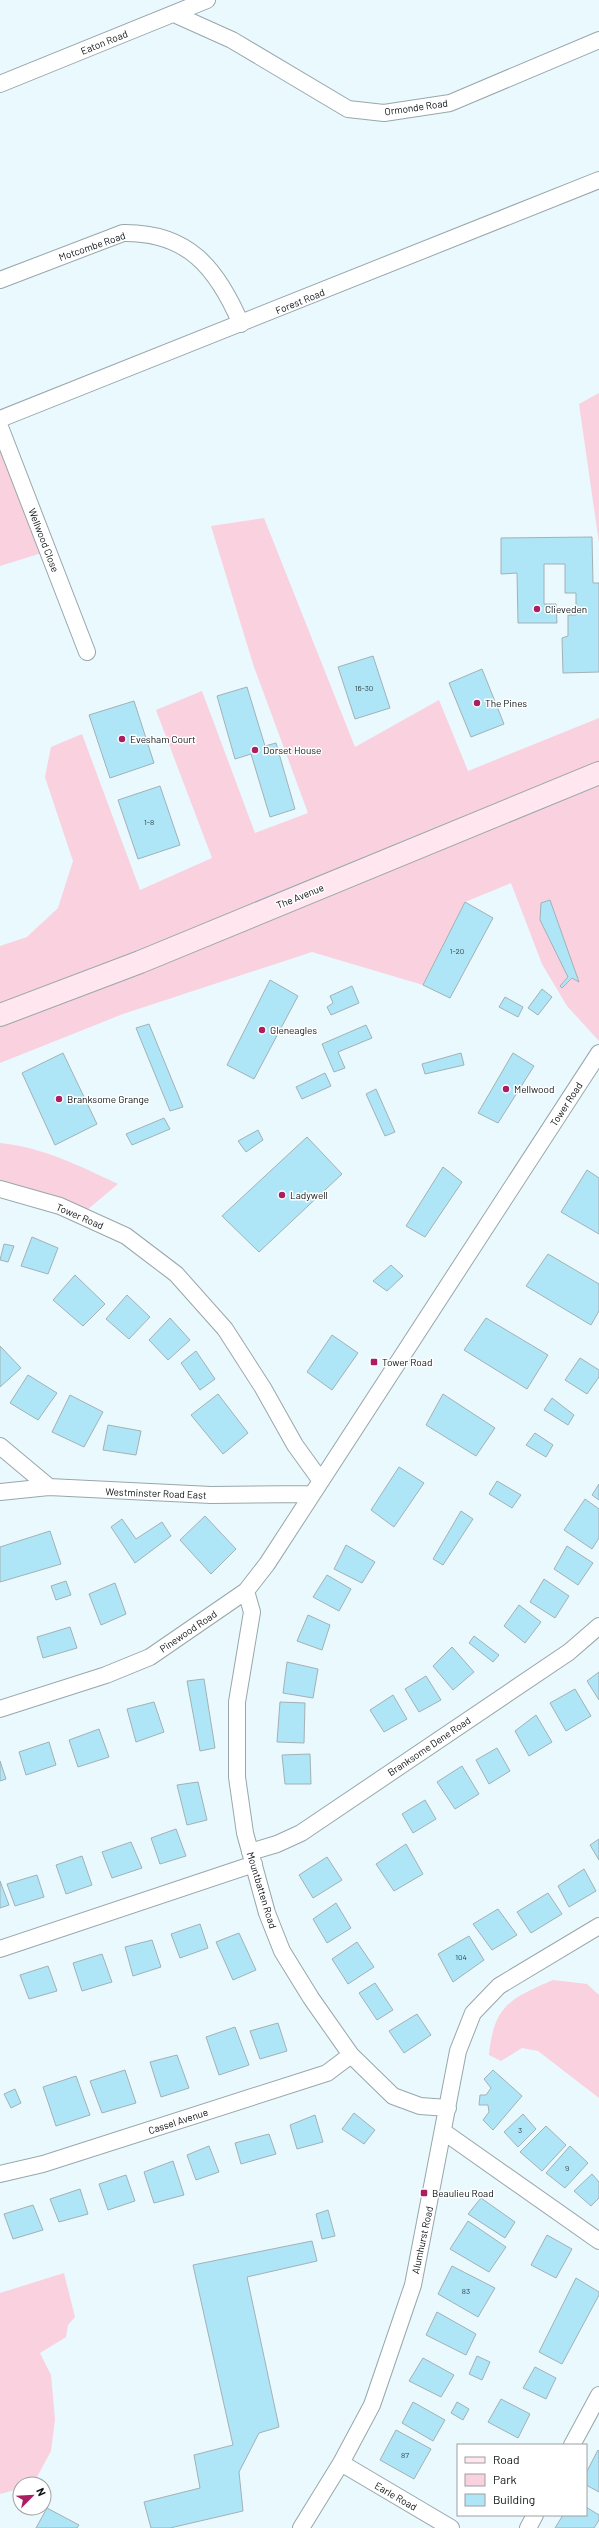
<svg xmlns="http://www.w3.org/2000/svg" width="599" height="2528" viewBox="0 0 599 2528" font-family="Barlow,sans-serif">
  <rect width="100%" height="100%" fill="#e9f9fe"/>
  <path fill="#fad1de" d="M 599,393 L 599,543 L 579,404 Z
    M 0,427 L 48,551 L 0,566 Z
    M 264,518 L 355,747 L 439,700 L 468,771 L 599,718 L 599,1041 L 567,1006 L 542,964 L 511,883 L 465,902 L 423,985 L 312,952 L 123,1014 L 0,1063 L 0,946 L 27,937 L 58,908 L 73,861 L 45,777 L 51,747 L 82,734 L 140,890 L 212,858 L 156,710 L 202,691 L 255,833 L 308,813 L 253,664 L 211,526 Z
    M 0,1143 C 42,1147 80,1166 118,1184 L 81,1215 L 0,1189 Z
    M 553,1980 L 587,1984 L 599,1995 L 599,2098 L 538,2051 L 522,2048 L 501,2061 L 489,2055 C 494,2005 510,1999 553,1980 Z
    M 64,2273 L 75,2317 L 68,2325 L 66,2337 L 40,2353 L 51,2375 L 55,2419 L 51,2451 L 37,2477 L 18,2484 L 15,2490 L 0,2494 L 0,2293 Z"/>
  <path fill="#afe6f7" stroke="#a2b1b6" d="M 592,537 L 593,583 L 599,583 L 599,672 L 563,673 L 562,638 L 568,636 L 568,615 L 576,615 L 576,593 L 565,593 L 565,564 L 544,564 L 544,604 L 556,604 L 557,623 L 518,623 L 517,573 L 501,574 L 501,538 Z
    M 373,656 L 390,708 L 355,719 L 338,667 Z
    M 482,669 L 504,724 L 471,737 L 449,683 Z
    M 247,687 L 265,746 L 276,743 L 295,809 L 270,817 L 251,754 L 235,759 L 217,696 Z
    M 134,701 L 154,763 L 110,778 L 89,715 Z
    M 160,786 L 180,845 L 138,859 L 118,800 Z
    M 550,900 L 579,982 L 572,978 L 562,988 L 560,986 L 568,977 L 540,920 L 541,903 Z
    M 465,902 L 493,918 L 450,998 L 423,985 Z
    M 270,980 L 298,996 L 254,1079 L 227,1065 Z
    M 352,986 L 359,1003 L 331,1015 L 327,1007 L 333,1003 L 330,996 Z
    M 542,989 L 552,997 L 538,1015 L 528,1008 Z
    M 505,997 L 523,1007 L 518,1017 L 499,1007 Z
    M 149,1024 L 183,1107 L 170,1111 L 136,1028 Z
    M 366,1025 L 372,1038 L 338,1052 L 345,1068 L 334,1072 L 322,1044 Z
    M 63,1053 L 97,1124 L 55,1145 L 22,1073 Z
    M 461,1053 L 464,1065 L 425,1074 L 422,1064 Z
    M 513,1053 L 534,1066 L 498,1123 L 478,1113 Z
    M 325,1073 L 331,1086 L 302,1099 L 296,1087 Z
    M 376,1089 L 395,1132 L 385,1136 L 366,1094 Z
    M 164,1118 L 170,1129 L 132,1145 L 126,1134 Z
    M 258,1130 L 263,1140 L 246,1152 L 238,1141 Z
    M 307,1137 L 342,1174 L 259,1252 L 222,1216 Z
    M 443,1167 L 462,1182 L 425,1237 L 406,1226 Z
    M 587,1170 L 599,1178 L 599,1234 L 561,1212 Z
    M 32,1237 L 58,1248 L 48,1274 L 21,1266 Z
    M 4,1244 L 14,1246 L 8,1262 L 0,1260 Z
    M 548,1254 L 599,1284 L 599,1311 L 591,1325 L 526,1286 Z
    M 391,1265 L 403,1276 L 387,1291 L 373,1281 Z
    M 75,1275 L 105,1304 L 83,1326 L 53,1300 Z
    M 127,1295 L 150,1317 L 129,1339 L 106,1319 Z
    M 170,1318 L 190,1340 L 168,1360 L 149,1340 Z
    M 486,1318 L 548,1355 L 527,1389 L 464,1350 Z
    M 332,1335 L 358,1353 L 332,1390 L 307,1372 Z
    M 0,1346 L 21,1368 L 0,1387 Z
    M 196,1351 L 215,1379 L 200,1390 L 181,1363 Z
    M 580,1358 L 599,1370 L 599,1377 L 587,1394 L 565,1380 Z
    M 28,1375 L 57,1393 L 38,1420 L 10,1403 Z
    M 218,1394 L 248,1433 L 223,1454 L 191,1415 Z
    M 443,1394 L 495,1428 L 476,1456 L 426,1425 Z
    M 70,1395 L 103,1412 L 84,1447 L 52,1432 Z
    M 552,1398 L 574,1415 L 568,1425 L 544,1410 Z
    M 108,1425 L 141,1431 L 136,1455 L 103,1450 Z
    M 535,1433 L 553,1445 L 546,1457 L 526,1445 Z
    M 399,1467 L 424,1483 L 394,1527 L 371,1510 Z
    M 497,1481 L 521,1495 L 512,1508 L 489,1494 Z
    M 599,1484 L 599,1500 L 592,1495 Z
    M 585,1499 L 599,1509 L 599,1538 L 592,1549 L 564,1530 Z
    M 461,1511 L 473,1519 L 443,1565 L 433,1559 Z
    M 205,1516 L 236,1549 L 211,1574 L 180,1540 Z
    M 122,1519 L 136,1539 L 162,1522 L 171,1536 L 135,1563 L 111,1527 Z
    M 50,1531 L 61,1564 L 0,1582 L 0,1547 Z
    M 346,1545 L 375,1562 L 362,1583 L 334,1569 Z
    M 567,1546 L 593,1563 L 578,1585 L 554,1569 Z
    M 327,1575 L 351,1589 L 339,1611 L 313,1597 Z
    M 544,1579 L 569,1596 L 555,1618 L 530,1602 Z
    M 66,1581 L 71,1595 L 56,1600 L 51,1586 Z
    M 115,1583 L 126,1614 L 101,1625 L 89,1594 Z
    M 519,1605 L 541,1622 L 525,1643 L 504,1626 Z
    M 308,1615 L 330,1625 L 322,1650 L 297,1641 Z
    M 70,1627 L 77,1648 L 43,1658 L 37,1637 Z
    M 474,1636 L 499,1655 L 493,1662 L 469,1643 Z
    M 452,1647 L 474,1672 L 453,1690 L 433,1666 Z
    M 287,1662 L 318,1669 L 313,1698 L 283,1693 Z
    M 599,1672 L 599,1700 L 587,1681 Z
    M 426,1676 L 441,1700 L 419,1712 L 405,1689 Z
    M 204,1679 L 215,1748 L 200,1751 L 187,1681 Z
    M 575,1689 L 591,1716 L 566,1731 L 550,1703 Z
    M 393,1695 L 407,1719 L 384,1732 L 370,1710 Z
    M 154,1702 L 164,1732 L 136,1742 L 127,1709 Z
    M 280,1702 L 305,1703 L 304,1743 L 277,1742 Z
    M 536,1715 L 552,1742 L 529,1756 L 515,1731 Z
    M 99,1729 L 109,1757 L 78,1767 L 69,1740 Z
    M 49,1742 L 56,1765 L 26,1775 L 19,1752 Z
    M 497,1748 L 510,1771 L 489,1784 L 476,1760 Z
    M 310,1754 L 311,1784 L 285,1784 L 282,1755 Z
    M 0,1761 L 6,1779 L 0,1781 Z
    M 462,1766 L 479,1794 L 455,1809 L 437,1782 Z
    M 198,1782 L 207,1820 L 187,1825 L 177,1785 Z
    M 425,1800 L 436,1819 L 413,1833 L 402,1814 Z
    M 176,1829 L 186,1856 L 160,1864 L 151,1838 Z
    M 599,1839 L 599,1860 L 590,1845 Z
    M 131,1842 L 142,1868 L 112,1878 L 102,1852 Z
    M 406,1844 L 423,1874 L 394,1891 L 376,1864 Z
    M 82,1856 L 92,1885 L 66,1894 L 56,1865 Z
    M 327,1857 L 342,1880 L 313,1898 L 299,1875 Z
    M 584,1869 L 596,1891 L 569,1907 L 558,1886 Z
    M 37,1875 L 44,1897 L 15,1906 L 7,1884 Z
    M 0,1881 L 9,1905 L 0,1908 Z
    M 548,1893 L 562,1914 L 531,1933 L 517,1912 Z
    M 336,1903 L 351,1928 L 327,1943 L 313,1919 Z
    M 498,1909 L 517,1935 L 492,1950 L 473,1924 Z
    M 200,1924 L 208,1948 L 180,1958 L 171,1934 Z
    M 239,1933 L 256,1970 L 233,1980 L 216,1942 Z
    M 469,1936 L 484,1960 L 453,1982 L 438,1954 Z
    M 152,1940 L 161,1967 L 133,1976 L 125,1947 Z
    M 357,1942 L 374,1967 L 348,1984 L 332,1959 Z
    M 102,1954 L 112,1982 L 82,1991 L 73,1963 Z
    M 48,1966 L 57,1991 L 29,1999 L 20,1975 Z
    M 375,1983 L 393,2010 L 377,2020 L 359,1993 Z
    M 417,2014 L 431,2035 L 404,2053 L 389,2031 Z
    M 278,2023 L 287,2051 L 260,2059 L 250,2031 Z
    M 235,2027 L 249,2065 L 219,2075 L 206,2037 Z
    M 177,2055 L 189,2088 L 161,2097 L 150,2062 Z
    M 125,2070 L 136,2103 L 102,2113 L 90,2081 Z
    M 493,2070 L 522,2096 L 493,2130 L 483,2120 L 489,2112 L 488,2105 L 479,2105 L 480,2095 L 486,2095 L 491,2088 L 484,2079 Z
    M 76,2076 L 90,2115 L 56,2126 L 43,2087 Z
    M 15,2089 L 21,2103 L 11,2108 L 4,2094 Z
    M 354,2113 L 375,2130 L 364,2144 L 342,2129 Z
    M 523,2114 L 536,2129 L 518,2147 L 504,2132 Z
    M 315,2115 L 323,2142 L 297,2149 L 290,2125 Z
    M 546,2126 L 566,2145 L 542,2171 L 520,2152 Z
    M 269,2134 L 276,2154 L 241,2164 L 235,2143 Z
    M 209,2146 L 219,2172 L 196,2180 L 187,2155 Z
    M 570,2146 L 588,2163 L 565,2188 L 546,2173 Z
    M 173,2161 L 184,2195 L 154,2203 L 144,2172 Z
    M 592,2174 L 599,2182 L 599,2198 L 591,2206 L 574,2191 Z
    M 126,2175 L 135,2201 L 108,2210 L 99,2184 Z
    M 80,2189 L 88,2214 L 59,2222 L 50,2199 Z
    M 481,2198 L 515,2222 L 505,2238 L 468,2214 Z
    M 33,2205 L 43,2230 L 13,2239 L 4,2214 Z
    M 328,2210 L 335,2236 L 322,2239 L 316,2214 Z
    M 468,2221 L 506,2247 L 489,2272 L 450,2249 Z
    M 547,2235 L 572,2249 L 556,2278 L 531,2265 Z
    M 312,2241 L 317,2261 L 247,2277 L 279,2427 L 259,2433 L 239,2472 L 243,2511 L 170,2528 L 151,2528 L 144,2502 L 200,2488 L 194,2455 L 233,2445 L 193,2265 Z
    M 452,2266 L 495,2288 L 478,2317 L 438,2294 Z
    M 576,2278 L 599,2292 L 599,2295 L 562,2364 L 539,2352 Z
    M 437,2312 L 476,2334 L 466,2355 L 426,2335 Z
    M 477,2356 L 490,2362 L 482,2380 L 469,2374 Z
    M 423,2358 L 454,2375 L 441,2397 L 409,2381 Z
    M 535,2367 L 556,2378 L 546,2399 L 523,2388 Z
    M 501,2399 L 530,2414 L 518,2438 L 488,2422 Z
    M 413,2402 L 445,2420 L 433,2441 L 402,2423 Z
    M 457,2402 L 469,2409 L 463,2420 L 451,2413 Z
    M 396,2430 L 431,2449 L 414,2479 L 380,2460 Z
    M 598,2450 L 599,2451 L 599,2492 L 586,2485 L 586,2473 Z
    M 586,2507 L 599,2515 L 599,2520 L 594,2528 L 555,2528 L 563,2515 L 586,2515 Z
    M 47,2508 L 79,2525 L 77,2528 L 36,2528 Z"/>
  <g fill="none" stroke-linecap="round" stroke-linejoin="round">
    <defs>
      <path id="street" d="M 174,14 L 232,40 L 348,109 L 384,113 L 450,103 L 599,40
        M 0,84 L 207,0
        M 0,280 L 123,233 C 188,232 217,268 241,324
        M 0,419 L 599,180
        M 0,427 L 87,652
        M 0,1189 L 60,1206 L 126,1236 L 176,1274 L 225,1329 L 263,1388 L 295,1445 L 321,1481
        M 0,1446 L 49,1487
        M 0,1492 L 49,1487 L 211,1495 L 312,1494
        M 246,1591 L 252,1612 L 237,1702 L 237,1777 L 245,1833 L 267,1913 L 282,1951 L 311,1998 L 351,2055 L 393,2096 L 420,2106 L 448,2108
        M 0,1709 L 106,1675 L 150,1657 L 246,1591 L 267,1564 L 599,1053
        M 250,1852 L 277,1844 L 301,1833 L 569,1652 L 599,1626
        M 0,1949 L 254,1864
        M 444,2132 L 599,2241
        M 0,2174 L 43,2164 L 327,2073 L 351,2055
        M 572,2445 L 599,2395
        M 341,2463 L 451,2528
        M 301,2528 L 341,2463 L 372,2405 L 413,2285 L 458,2051 L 473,2013 L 499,1986 L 599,1926
        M 528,2528 L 535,2515"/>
      <path id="secondary" d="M 0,1015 L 140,962 L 599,773"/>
    </defs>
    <use href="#street" stroke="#98a7ab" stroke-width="18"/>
    <use href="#secondary" stroke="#98a7ab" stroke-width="24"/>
    <use href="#street" stroke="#fff" stroke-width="16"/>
    <use href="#secondary" stroke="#ffe6ef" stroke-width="22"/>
  </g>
  <g fill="#a91f62" stroke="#fff" stroke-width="1.5">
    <circle cx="537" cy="609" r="4"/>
    <circle cx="477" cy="703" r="4"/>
    <circle cx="122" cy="739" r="4"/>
    <circle cx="255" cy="750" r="4"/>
    <circle cx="262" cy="1030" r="4"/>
    <circle cx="506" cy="1089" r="4"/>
    <circle cx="59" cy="1099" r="4"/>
    <circle cx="282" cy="1195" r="4"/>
    <rect x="370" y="1358" width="8" height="8" rx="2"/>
    <rect x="420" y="2189" width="8" height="8" rx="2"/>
  </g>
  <g text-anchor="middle" stroke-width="3" stroke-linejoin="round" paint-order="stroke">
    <g font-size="8" fill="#35464c">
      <text x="364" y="691">16-30</text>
      <text x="149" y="825">1-8</text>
      <text x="457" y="954">1-20</text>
      <text x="461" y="1960">104</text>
      <text x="520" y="2133">3</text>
      <text x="567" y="2171">9</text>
      <text x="466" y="2294">83</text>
      <text x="405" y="2458">87</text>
    </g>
    <g font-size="10" fill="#0c1113" stroke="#fff">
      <text transform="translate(104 42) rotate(-22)" y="4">Eaton Road</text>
      <text transform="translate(416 107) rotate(-8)" y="4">Ormonde Road</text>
      <text transform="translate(92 246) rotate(-19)" y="4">Motcombe Road</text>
      <text transform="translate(300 301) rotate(-22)" y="4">Forest Road</text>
      <text transform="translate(44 540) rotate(69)" y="4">Wellwood Close</text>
      <text transform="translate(300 896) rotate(-22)" y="4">The Avenue</text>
      <text transform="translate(566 1104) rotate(-57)" y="4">Tower Road</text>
      <text transform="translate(80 1216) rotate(23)" y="4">Tower Road</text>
      <text transform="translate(156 1493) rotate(2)" y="4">Westminster Road East</text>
      <text transform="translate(188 1631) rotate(-34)" y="4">Pinewood Road</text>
      <text transform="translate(429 1746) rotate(-34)" y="4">Branksome Dene Road</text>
      <text transform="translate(262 1890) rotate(73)" y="4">Mountbatten Road</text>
      <text transform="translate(178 2121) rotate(-18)" y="4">Cassel Avenue</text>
      <text transform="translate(422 2240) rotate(-78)" y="4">Alumhurst Road</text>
      <text transform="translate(396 2496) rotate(30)" y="4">Earle Road</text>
    </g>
    <g font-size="10" fill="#0c1113" stroke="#fff" text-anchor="start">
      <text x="545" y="613">Clieveden</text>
      <text x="485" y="707">The Pines</text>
      <text x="130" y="743">Evesham Court</text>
      <text x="263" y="754">Dorset House</text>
      <text x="270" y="1034">Gleneagles</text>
      <text x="514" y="1093">Mellwood</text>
      <text x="67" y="1103">Branksome Grange</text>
      <text x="290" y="1199">Ladywell</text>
      <text x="382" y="1366">Tower Road</text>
      <text x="432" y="2197">Beaulieu Road</text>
    </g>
  </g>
  <rect x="457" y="2444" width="130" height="72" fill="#ffffff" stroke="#9ea0a1"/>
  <rect x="465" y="2457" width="20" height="6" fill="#ffe6ef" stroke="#9ea0a1"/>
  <text x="493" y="2464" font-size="12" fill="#0c1113">Road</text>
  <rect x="465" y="2474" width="20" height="12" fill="#fad1de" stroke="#9ea0a1"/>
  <text x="493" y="2484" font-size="12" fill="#0c1113">Park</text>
  <rect x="465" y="2494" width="20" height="12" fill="#afe6f7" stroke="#9ea0a1"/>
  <text x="493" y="2504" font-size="12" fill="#0c1113">Building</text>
  <g transform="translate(32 2496) rotate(66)"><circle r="19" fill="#ffffff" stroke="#9ea0a1"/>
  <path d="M0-3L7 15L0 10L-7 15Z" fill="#a91f62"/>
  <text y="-6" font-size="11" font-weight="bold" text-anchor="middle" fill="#0c1113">N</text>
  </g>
</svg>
